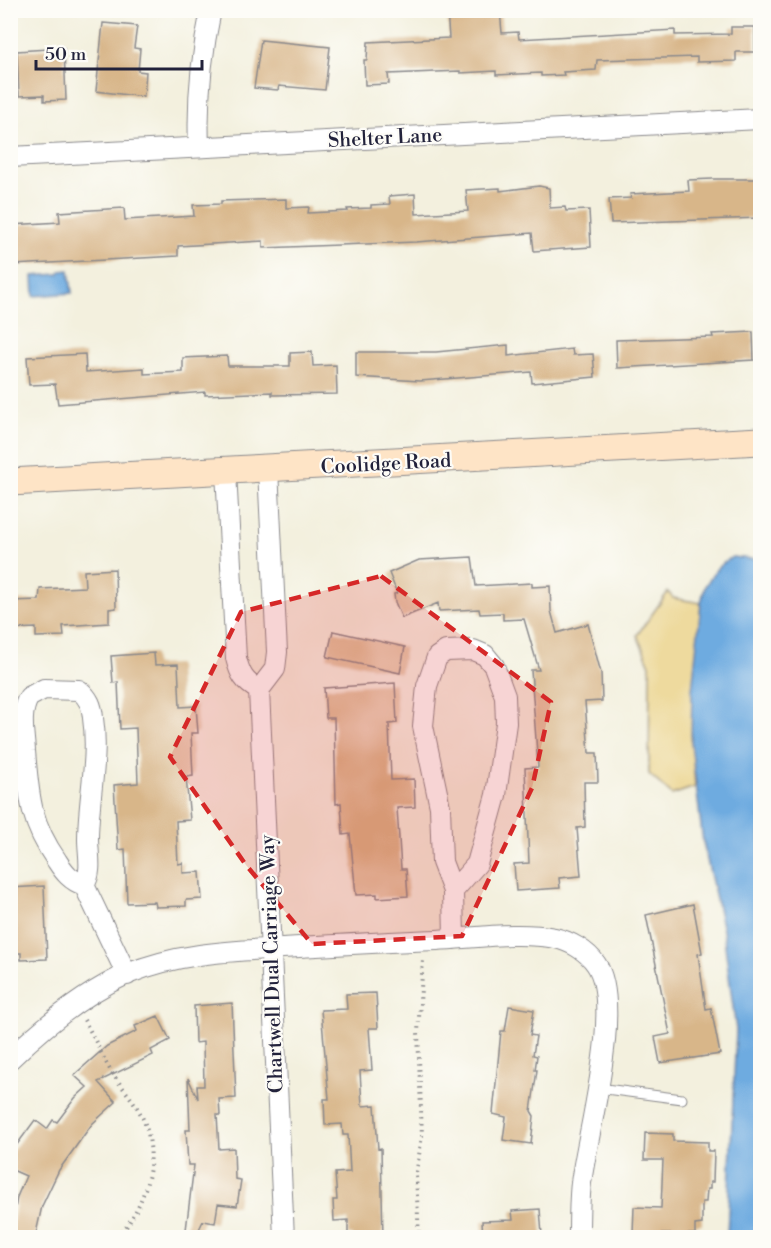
<svg xmlns="http://www.w3.org/2000/svg" width="771" height="1248" viewBox="0 0 771 1248" font-family="'Libre Bodoni',serif">
  <rect width="100%" height="100%" fill="#fdfcf7"/>
  <filter id="ink" filterUnits="userSpaceOnUse"><feTurbulence type="fractalNoise" baseFrequency=".0167" numOctaves="2"/><feDisplacementMap in="SourceGraphic" scale="12" xChannelSelector="R" yChannelSelector="G"/><feConvolveMatrix kernelMatrix="1 2 1 2 8 2 1 2 1" color-interpolation-filters="sRGB"/></filter>
  <filter id="wash" filterUnits="userSpaceOnUse"><feTurbulence type="fractalNoise" baseFrequency=".008" numOctaves="4" result="noise"/><feDisplacementMap in="SourceGraphic" scale="24" xChannelSelector="R" yChannelSelector="G"/><feGaussianBlur stdDeviation="1.35" result="paint"/><feColorMatrix in="noise" values="0 0 0 0 0 0 0 0 0 0 0 0 0 0 0 0 0 1.4 0 .05"/><feComposite in="paint" operator="in"/></filter>
  <g filter="url(#wash)">
    <rect width="100%" height="100%" fill="#f3f0de"/>
    <path fill="#eeda9e" stroke="#887e6c" stroke-width="1.5" d="M 668,592 L 673,598 L 701,603 C 696,668 689,722 695,787 L 672,795 L 649,774 L 650,665 L 637,635 Z"/>
    <path fill="#6eabe0" stroke="#48668e" stroke-width="1.5" d="M 69,270 L 72,293 L 34,296 L 33,276 L 59,274 L 60,271 Z
      M 732,557 L 760,560 L 760,1238 L 727,1237 L 736,1030 L 723,930 L 703,842 L 691,744 L 692,690 L 701,603 L 705,586 L 718,567 Z"/>
    <g id="blocks">
      <path fill="#d8b689" d="M 447,10 L 500,10 L 502,33 L 518,32 L 519,39 L 675,30 L 675,35 L 731,34 L 731,27 L 755,27 L 755,52 L 736,52 L 736,61 L 697,62 L 697,57 L 597,60 L 596,70 L 563,72 L 564,75 L 541,76 L 541,73 L 496,75 L 496,71 L 460,73 L 460,71 L 388,74 L 389,84 L 365,85 L 364,60 L 367,60 L 368,42 L 449,38 Z
        M 103,23 L 137,26 L 134,48 L 140,49 L 138,71 L 146,72 L 144,97 L 96,91 Z
        M 261,40 L 330,47 L 325,90 L 279,86 L 278,90 L 254,88 Z
        M 64,48 L 66,100 L 44,101 L 44,95 L 19,96 L 17,51 Z
        M 713,179 L 759,179 L 760,218 L 611,223 L 609,199 L 631,198 L 630,194 L 689,191 L 688,180 Z
        M 539,186 L 549,188 L 550,208 L 565,207 L 566,211 L 589,210 L 591,247 L 534,251 L 532,233 L 416,242 L 263,248 L 263,241 L 178,246 L 178,256 L 13,265 L 11,225 L 60,222 L 59,212 L 124,208 L 125,220 L 194,216 L 193,205 L 221,204 L 221,201 L 286,199 L 286,208 L 309,207 L 308,213 L 348,211 L 347,209 L 371,208 L 371,205 L 390,204 L 389,196 L 415,194 L 416,214 L 468,211 L 466,190 L 500,188 L 500,191 Z
        M 753,332 L 754,360 L 617,368 L 616,340 L 713,337 L 712,334 Z
        M 508,345 L 508,356 L 572,349 L 573,355 L 593,354 L 595,377 L 532,383 L 531,372 L 420,381 L 356,377 L 356,352 L 436,352 Z
        M 312,352 L 313,366 L 336,365 L 337,394 L 272,395 L 272,392 L 205,395 L 205,392 L 58,404 L 55,384 L 29,385 L 27,357 L 85,354 L 86,372 L 144,368 L 144,374 L 183,372 L 183,358 L 227,356 L 228,366 L 290,366 L 290,353 Z
        M 472,557 L 476,586 L 532,583 L 532,587 L 550,586 L 551,611 L 557,633 L 588,624 L 601,673 L 602,701 L 585,702 L 589,753 L 597,753 L 598,782 L 584,782 L 585,827 L 577,828 L 581,876 L 559,878 L 560,888 L 516,891 L 514,864 L 529,863 L 525,768 L 538,767 L 531,670 L 539,670 L 524,619 L 503,620 L 503,613 L 480,614 L 479,609 L 439,611 L 438,603 L 402,618 L 395,602 L 394,594 L 397,593 L 389,573 L 419,560 Z
        M 115,569 L 116,608 L 109,609 L 109,623 L 63,626 L 64,636 L 36,637 L 36,628 L 10,629 L 10,601 L 39,600 L 40,589 L 85,587 L 84,571 Z
        M 333,631 L 405,647 L 400,673 L 327,657 Z
        M 154,653 L 155,665 L 178,664 L 180,707 L 196,706 L 198,733 L 191,733 L 193,776 L 186,777 L 190,820 L 176,821 L 178,864 L 183,863 L 183,873 L 200,872 L 202,899 L 186,900 L 186,906 L 156,907 L 155,902 L 127,903 L 125,849 L 118,850 L 114,785 L 138,783 L 136,728 L 120,729 L 118,682 L 113,683 L 111,656 Z
        M 395,683 L 397,723 L 389,724 L 391,780 L 414,779 L 415,807 L 397,808 L 401,869 L 406,869 L 408,896 L 377,898 L 377,894 L 356,895 L 350,834 L 343,835 L 341,803 L 336,804 L 334,718 L 326,718 L 324,688 Z
        M 44,886 L 47,959 L 21,960 L 21,953 L 10,953 L 10,888 Z
        M 693,904 L 702,953 L 698,954 L 706,1009 L 711,1008 L 720,1054 L 660,1063 L 655,1037 L 670,1034 L 646,915 Z
        M 376,993 L 378,1028 L 369,1028 L 372,1070 L 360,1071 L 362,1106 L 375,1105 L 378,1149 L 381,1148 L 383,1238 L 353,1238 L 352,1235 L 348,1235 L 348,1220 L 334,1221 L 333,1200 L 337,1200 L 335,1173 L 350,1172 L 348,1135 L 343,1135 L 342,1124 L 325,1125 L 324,1099 L 329,1099 L 321,1010 L 347,1009 L 346,994 Z
        M 232,1003 L 236,1098 L 219,1099 L 220,1115 L 217,1115 L 219,1149 L 234,1148 L 235,1179 L 241,1180 L 237,1206 L 218,1204 L 215,1223 L 203,1221 L 195,1238 L 185,1238 L 194,1165 L 188,1165 L 186,1130 L 190,1130 L 188,1078 L 198,1099 L 197,1086 L 204,1086 L 203,1042 L 195,1043 L 194,1006 Z
        M 509,1006 L 534,1010 L 530,1035 L 536,1036 L 533,1055 L 537,1056 L 535,1070 L 537,1070 L 531,1111 L 534,1116 L 531,1144 L 503,1140 L 506,1117 L 493,1114 L 501,1031 L 505,1031 Z
        M 158,1016 L 170,1040 L 151,1050 L 153,1055 L 98,1082 L 116,1102 L 92,1124 L 59,1170 L 42,1206 L 35,1238 L 10,1238 L 17,1197 L 26,1176 L 10,1169 L 10,1154 L 35,1120 L 47,1129 L 53,1120 L 57,1122 L 75,1098 L 87,1087 L 74,1075 L 107,1046 L 137,1031 L 135,1026 Z
        M 645,1133 L 673,1134 L 673,1141 L 708,1142 L 708,1151 L 714,1151 L 713,1182 L 710,1182 L 710,1189 L 707,1189 L 706,1202 L 702,1202 L 702,1224 L 695,1225 L 695,1234 L 633,1234 L 634,1207 L 661,1208 L 663,1160 L 644,1160 Z
        M 540,1209 L 542,1235 L 483,1238 L 482,1221 L 513,1220 L 512,1211 Z"/>
    </g>
  </g>
  <g filter="url(#ink)">
    <use href="#blocks" fill-opacity="0" stroke="#8a898c" stroke-width="1.5"/>
    <g fill="none" stroke-linecap="round" stroke-linejoin="round">
      <defs>
        <path id="lane" d="M 598,1088 L 682,1099"/>
        <path id="street" d="M 199,147 C 197,100 201,56 211,10
          M 10,157 L 760,119
          M 226,472 L 236,658 C 240,674 244,682 259,690 L 275,669 L 277,652 L 268,469
          M 259,690 L 284,1238
          M 84,885 C 93,872 88,854 88,839 C 88,800 99,758 93,718 C 92,706 89,698 79,690 L 44,689 L 29,697 C 19,713 24,733 25,751 C 29,797 30,822 57,861 C 64,872 71,881 84,885 L 127,975
          M 453,891 L 477,864 L 496,795 L 506,723 L 505,696 L 494,666 L 485,655 L 473,650 L 446,651 L 437,657 L 427,686 L 423,726 L 440,807 L 442,862 L 453,891 L 454,939
          M 10,1059 C 44,1026 83,994 127,974 C 177,953 230,951 283,948 C 334,945 386,942 437,940 C 475,938 518,931 555,938 C 570,941 587,951 596,964 C 624,1005 587,1134 581,1183 C 579,1201 579,1219 579,1238"/>
        <path id="secondary" d="M 10,482 L 760,441"/>
      </defs>
      <use href="#lane" stroke="#8a898c" stroke-width="11"/>
      <use href="#street" stroke="#8a898c" stroke-width="22"/>
      <use href="#secondary" stroke="#8a898c" stroke-width="29"/>
      <path stroke="#8a898c" stroke-width="4" stroke-dasharray="1.5 4.5" stroke-linecap="butt" d="M 84,1020 C 94,1037 102,1056 112,1073 C 122,1088 136,1102 143,1119 C 161,1160 145,1204 118,1238
        M 419,1238 L 416,1175 L 422,1136 L 418,1032 L 423,960"/>
      <use href="#lane" stroke="#fff" stroke-width="9"/>
      <use href="#street" stroke="#fff" stroke-width="20"/>
      <use href="#secondary" stroke="#fee4c6" stroke-width="27"/>
    </g>
  </g>
  <path fill="#d62828" fill-opacity="0.2" stroke="#d62828" stroke-width="4.5" stroke-dasharray="12 8" stroke-linejoin="round" d="M 381,576 L 551,702 L 532,788 L 462,936 L 312,944 L 246,865 L 170,757 L 241,612 Z"/>
  <g text-anchor="middle" stroke-width="4.5" stroke-linejoin="round" paint-order="stroke">
    <g font-size="20" fill="#22223b" stroke="#fdfcf7">
      <text transform="translate(385 137) rotate(-3)" y="7">Shelter Lane</text>
      <text transform="translate(386 463) rotate(-3)" y="7">Coolidge Road</text>
      <text transform="translate(271 964) rotate(-92)" y="7">Chartwell Dual Carriage Way</text>
    </g>
  </g>
  <rect width="771" height="1248" fill="none" stroke="#fdfcf7" stroke-width="36"/>
  <path d="M36 60v9h166v-9" fill="none" stroke="#22223b" stroke-width="3"/>
  <text x="45" y="60" font-size="18" fill="#22223b" stroke="#fdfcf7" stroke-width="4.5" paint-order="stroke">50 m</text>
</svg>
